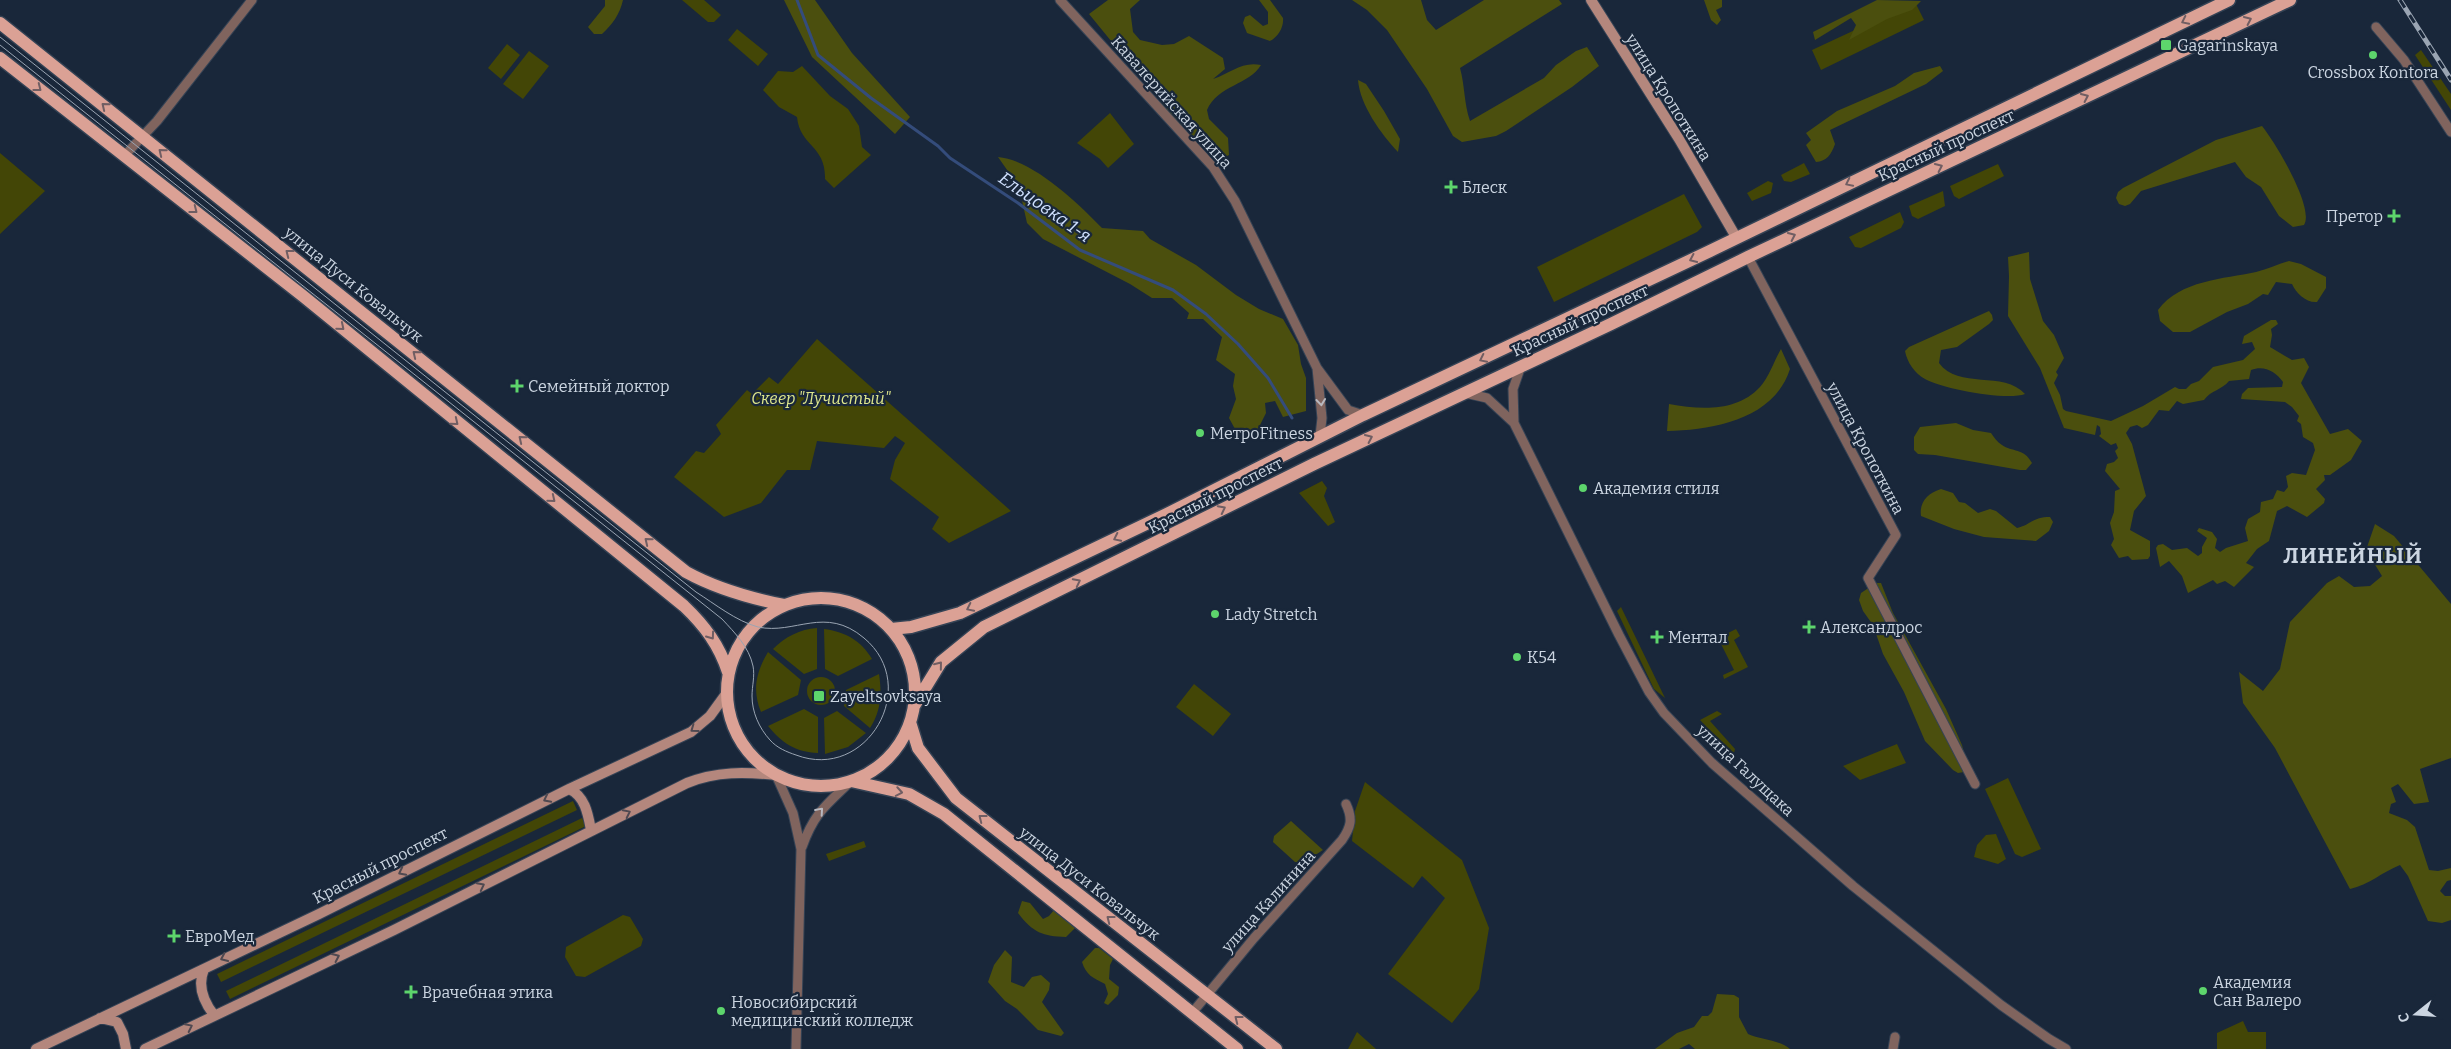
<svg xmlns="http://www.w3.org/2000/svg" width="2451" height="1049" viewBox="0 0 2451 1049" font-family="Bitter,serif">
  <rect width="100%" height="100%" fill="#19273a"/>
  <path fill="#434606" d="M 682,0 L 704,0 L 721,15 L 714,22 L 708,22 Z
    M 1915,2 L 1924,20 L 1821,70 L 1812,50 Z
    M 737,29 L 768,54 L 758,66 L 728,40 Z
    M 507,44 L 520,55 L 501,79 L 488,68 Z
    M 2421,50 L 2451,94 L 2451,110 L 2415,55 Z
    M 529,51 L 549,66 L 523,99 L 503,84 Z
    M 802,66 L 830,96 L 848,109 L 859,126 L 862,147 L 871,155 L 834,188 L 825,179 C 826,145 800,147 797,117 L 779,107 L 763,90 L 778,71 L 793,72 Z
    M 1110,113 L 1134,144 L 1108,168 L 1100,159 L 1077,143 Z
    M 0,153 L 45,191 L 0,234 Z
    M 1804,163 L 1810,174 L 1791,182 L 1784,181 L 1781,175 Z
    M 1998,164 L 2004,176 L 1959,199 L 1954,196 L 1950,186 Z
    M 1768,181 L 1773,183 L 1771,193 L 1752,201 L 1747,193 Z
    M 1943,191 L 1945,206 L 1918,219 L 1912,216 L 1909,206 Z
    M 1684,194 L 1702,227 L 1697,232 L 1554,302 L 1537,267 Z
    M 1900,212 L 1904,222 L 1901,228 L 1861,248 L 1855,247 L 1849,237 Z
    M 817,339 L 1011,511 L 949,543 L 932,529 L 939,517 L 890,479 L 895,460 L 905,443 L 895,436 L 884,448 L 817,441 L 810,470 L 787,470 L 761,503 L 724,517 L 674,477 L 696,451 L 704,453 L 721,434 L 716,425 L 747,390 L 752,394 L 769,377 L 778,384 Z
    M 1322,481 L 1327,488 L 1324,496 L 1335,522 L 1328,526 L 1299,493 Z
    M 1621,607 L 1665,698 L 1654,689 L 1617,611 Z
    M 817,628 L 817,669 L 804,674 L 773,649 C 785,637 800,629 817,628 Z
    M 824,629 C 845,632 861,640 872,659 L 838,676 L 825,669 Z
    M 1736,629 L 1740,636 L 1734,640 L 1748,667 L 1724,679 L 1723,675 L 1734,670 L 1718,638 Z
    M 768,652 L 801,680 L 798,695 L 761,712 C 752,690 756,672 768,652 Z
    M 879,674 C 882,693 881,712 870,728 L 844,706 L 846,690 Z
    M807 691a14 14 0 1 1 28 0a14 14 0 1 1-28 0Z
    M 1194,684 L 1231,714 L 1213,736 L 1176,707 Z
    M 804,709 L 818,717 L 818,753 C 795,752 782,743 768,726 Z
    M 837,711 L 866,733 L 848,747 L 825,754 L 824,718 Z
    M 1717,711 L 1722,714 L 1710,721 L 1735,749 L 1734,753 L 1731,752 L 1700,720 Z
    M 1897,744 L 1906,763 L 1860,780 L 1843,766 Z
    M 2008,778 L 2041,849 L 2022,857 L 2015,854 L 1985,789 Z
    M 1365,782 L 1462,860 L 1489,928 L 1479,989 L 1452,1023 L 1388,974 L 1445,898 L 1422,876 L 1413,888 L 1352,841 L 1355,811 Z
    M 573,801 L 577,810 L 221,982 L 217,974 Z
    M 582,818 L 586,826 L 230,999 L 226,991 Z
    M 1996,834 L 2006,859 L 1998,864 L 1974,857 L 1977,845 L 1986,835 Z
    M 864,841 L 866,847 L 829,861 L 826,854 Z
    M 623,915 L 630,917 L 643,939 L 641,946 L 585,977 L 576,976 L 565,957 L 566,947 Z
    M 2243,1021 L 2248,1032 L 2266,1032 L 2266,1049 L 2217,1049 L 2217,1033 Z
    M 1357,1032 L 1376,1049 L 1348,1049 Z"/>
  <path fill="#4b4f0e" d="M 605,0 L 623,0 C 620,14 612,25 602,34 L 594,34 L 588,27 L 605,6 Z
    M 784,0 L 815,0 L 852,53 L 910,117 L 895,134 L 812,57 Z
    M 1108,0 L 1140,0 L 1130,9 L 1133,32 L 1140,40 L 1162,45 L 1174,44 L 1189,36 L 1223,58 L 1225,69 L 1213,79 C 1231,73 1242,61 1261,65 C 1249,85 1218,85 1207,110 L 1209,119 L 1228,138 L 1229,155 L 1215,162 L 1195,138 L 1174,118 L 1089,14 Z
    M 1259,0 L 1270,0 L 1283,18 C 1284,27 1278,37 1270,41 L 1247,33 L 1243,23 L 1245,17 L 1250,15 L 1263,26 L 1268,24 L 1268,12 Z
    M 1352,0 L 1421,0 L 1427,20 L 1436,30 L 1484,0 L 1559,0 L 1562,4 L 1460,68 C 1465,86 1464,104 1470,121 L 1544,78 L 1556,65 L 1576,51 L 1587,47 L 1599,66 L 1572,87 L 1506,131 L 1496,136 L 1462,142 L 1453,136 L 1427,89 L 1387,30 L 1367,10 Z
    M 1704,0 L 1722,0 L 1722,7 L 1716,10 L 1721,20 L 1717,25 L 1711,20 Z
    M 1877,0 L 1921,1 L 1912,10 L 1887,19 L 1849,40 L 1856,25 L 1851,18 L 1815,40 L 1813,32 Z
    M 1940,66 L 1943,71 L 1926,84 L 1830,130 L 1835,144 C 1831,155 1827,161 1816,162 L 1806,145 L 1811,140 L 1806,133 L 1837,111 L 1895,86 L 1914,73 Z
    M 1358,80 L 1366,84 L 1384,111 L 1400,139 L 1398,152 C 1381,134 1360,105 1358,80 Z
    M 2262,126 C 2275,142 2315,208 2304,225 L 2293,227 L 2279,216 L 2261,187 L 2246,177 L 2235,162 L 2141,191 L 2130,204 L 2125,206 L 2119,204 L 2116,198 L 2118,192 L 2123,188 L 2216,140 Z
    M 998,157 C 1033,160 1078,203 1102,228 L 1143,231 L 1150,239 L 1196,265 L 1236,295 L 1259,309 L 1283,319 L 1298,345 L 1301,364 L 1306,378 L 1306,411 L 1283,417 L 1275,401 L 1265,403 L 1266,413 L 1258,429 L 1243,433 L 1235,429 L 1229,418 L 1236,399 L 1233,386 L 1235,374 L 1216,360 L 1222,337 L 1203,319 L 1187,319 L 1189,313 L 1172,298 L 1152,298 L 1130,284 L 1043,239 L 1027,223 L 1019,187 Z
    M 2029,252 L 2030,279 L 2043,321 L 2054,335 L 2064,358 L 2056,372 L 2058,375 L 2054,383 L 2060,395 L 2063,409 L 2066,411 L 2111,421 L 2143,406 L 2175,387 L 2179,389 L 2186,389 L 2191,384 L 2199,381 L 2213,367 L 2243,360 L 2255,349 L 2252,342 L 2242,344 L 2244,336 L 2271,320 L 2276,320 L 2278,324 L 2271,329 L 2272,335 L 2270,347 L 2292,360 L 2304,358 L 2309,367 L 2301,383 L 2330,434 L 2348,429 L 2362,441 L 2351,460 L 2330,475 L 2324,475 L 2325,480 L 2316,489 L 2325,499 L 2324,503 L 2307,517 L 2287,506 L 2277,511 L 2269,541 L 2257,549 L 2246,563 L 2254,567 L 2234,587 L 2225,581 L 2217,584 L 2213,580 L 2188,593 L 2182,576 L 2169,561 L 2160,567 L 2156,548 L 2158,545 L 2163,544 L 2172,550 L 2187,548 L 2198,556 L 2202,553 L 2202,547 L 2207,538 L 2197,531 L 2199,528 L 2212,532 L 2217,539 L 2215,548 L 2220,552 L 2226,548 L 2248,541 L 2245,528 L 2248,519 L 2260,512 L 2261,502 L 2273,499 L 2277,490 L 2284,492 L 2288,487 L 2286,476 L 2292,473 L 2306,475 L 2315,450 L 2313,443 L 2303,437 L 2301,424 L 2297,421 L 2299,416 L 2292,407 L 2285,402 L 2241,399 L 2242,394 L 2248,388 L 2282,387 L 2283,382 C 2275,371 2264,365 2251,370 L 2249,379 L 2229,381 C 2222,390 2211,390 2204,400 L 2183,404 L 2177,401 L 2169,411 L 2159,410 L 2148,425 L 2142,428 L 2137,425 L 2130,427 L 2126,433 L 2132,444 L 2146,496 L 2134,511 L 2130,530 L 2150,541 L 2150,556 L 2148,559 L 2132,560 L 2128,556 L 2119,558 L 2111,545 L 2114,539 L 2110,523 L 2114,512 L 2115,491 L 2120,489 L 2105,471 L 2107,464 L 2114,462 L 2118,458 L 2115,451 L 2118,448 L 2116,443 L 2111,445 L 2099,436 L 2101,434 L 2100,427 L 2097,425 L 2095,435 L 2064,428 L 2040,368 L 2008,316 L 2009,276 L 2008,257 Z
    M 2289,261 L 2301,264 L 2326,277 L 2326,288 L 2317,302 C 2306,303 2296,293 2292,284 L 2276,282 L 2268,295 L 2263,294 L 2248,304 L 2227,312 L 2190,332 L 2173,332 L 2160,321 L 2158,310 C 2180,280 2224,279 2256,272 C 2268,269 2278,264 2289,261 Z
    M 1989,311 L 1992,315 L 1993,320 L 1989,324 L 1957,347 L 1941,350 L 1939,363 C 1958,390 2004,370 2025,394 C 2007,401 1943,389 1925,379 C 1915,374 1907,362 1905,351 L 1909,347 Z
    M 1781,349 L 1790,369 C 1774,419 1714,430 1667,431 L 1669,404 C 1701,410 1737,412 1760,387 C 1769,377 1774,361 1781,349 Z
    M 1956,423 L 1973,430 L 1991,433 C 1994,437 1997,442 2002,445 C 2012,452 2024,448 2032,463 L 2026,470 L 2020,470 L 1935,455 L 1918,454 L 1914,450 L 1914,437 L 1920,427 Z
    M 1941,489 L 1953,493 L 1959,502 L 1965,503 L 1978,513 L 1990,509 L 1996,511 L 2017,528 C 2031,525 2032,517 2050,517 L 2053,522 L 2049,531 L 2036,541 L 1984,537 L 1954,529 L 1921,516 C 1919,502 1928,493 1941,489 Z
    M 2375,524 L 2394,536 L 2451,604 L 2451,758 L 2420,769 L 2429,802 L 2414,804 L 2398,784 L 2391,788 L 2396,802 L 2391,804 L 2389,813 L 2407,820 L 2415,827 L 2429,870 L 2438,871 L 2451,868 L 2451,880 L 2447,881 L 2440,891 L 2445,896 L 2451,896 L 2451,920 L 2442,923 L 2428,921 L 2408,876 L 2400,865 C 2382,872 2369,885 2350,889 L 2275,748 L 2243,703 L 2239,672 L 2263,691 L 2280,669 L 2290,622 L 2327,583 L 2339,576 L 2354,587 L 2370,586 L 2382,576 L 2366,550 Z
    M 1876,583 L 1881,583 L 1893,613 L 1946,709 L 1962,745 L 1966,761 L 1964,772 L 1958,773 L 1953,770 L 1925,741 L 1904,692 L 1883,654 L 1873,625 L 1863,611 L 1859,600 L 1861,593 Z
    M 1291,821 L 1323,850 L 1303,863 L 1295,862 L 1273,842 L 1274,836 Z
    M 1022,901 L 1030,903 L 1043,919 L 1049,916 L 1054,910 L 1076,927 L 1066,937 C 1043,936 1033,933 1018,913 Z
    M 1095,948 L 1099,948 L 1113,959 L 1110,965 L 1109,979 L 1119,987 L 1118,995 L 1108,1005 L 1104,1003 L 1108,994 L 1105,984 C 1093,978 1086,975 1082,962 Z
    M 1005,950 L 1012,957 L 1011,982 L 1024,987 L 1032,977 L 1041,975 L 1050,983 L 1049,990 L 1042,1002 L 1064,1033 L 1061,1036 L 1038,1030 L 1017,1009 L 1005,1001 L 988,982 L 994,965 Z
    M 1717,994 L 1734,995 L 1739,998 L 1739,1017 L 1748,1034 C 1761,1040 1780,1040 1790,1049 L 1695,1049 L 1689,1044 L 1679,1049 L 1655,1049 L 1677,1033 L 1694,1027 L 1702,1016 L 1708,1016 L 1712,1012 Z"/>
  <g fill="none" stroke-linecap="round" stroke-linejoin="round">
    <path stroke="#344c7b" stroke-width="3" d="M 797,0 L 818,55 L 871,98 L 938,146 L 950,158 L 1018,203 L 1080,250 L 1173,290 L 1206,314 L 1238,344 L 1268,378 L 1292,418"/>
    <defs>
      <path id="street" d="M 1060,0 L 1213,167 L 1235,201 L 1317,368 L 1348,410 L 1363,415
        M 2376,27 L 2404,60 L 2451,132
        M 124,156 L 157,121 L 252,0
        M 1748,257 L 1896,535 L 1868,578 L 1975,784
        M 1317,368 L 1322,418 L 1320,436
        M 1465,393 L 1487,398 L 1514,423 L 1619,635 L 1649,692 L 1664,713 L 1712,763 L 1853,886 L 2001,1005 L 2049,1039 L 2066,1049
        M 1514,423 L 1513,389 L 1521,366
        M 776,775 L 793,813 L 801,849 L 796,1049
        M 802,847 C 814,813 826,805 851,781
        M 1192,1013 L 1254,938 L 1342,840 C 1351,827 1353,819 1346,804
        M 1893,1049 L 1895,1037"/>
      <path id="secondary" d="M 1591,0 L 1679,139 L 1736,237
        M 569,789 C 585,796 588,814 591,830
        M 204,969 C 197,986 203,1001 214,1015
        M 100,1018 L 117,1022 L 123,1034 L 126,1049
        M 36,1049 L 319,914 L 569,789 L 691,732 L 710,716 L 726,694
        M 145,1049 L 394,930 L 687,783 C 717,771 745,772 776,775"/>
      <path id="primary" d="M 0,23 L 686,572 C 717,589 749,598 784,605
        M 0,58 L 303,296 L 684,606 C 705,626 719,645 728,672
        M727 692a94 94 0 1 1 188 0a94 94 0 1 1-188 0Z
        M 891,629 L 911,627 L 960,613 L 1171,512 L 1363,415 L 1710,251 L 2229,0
        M 914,706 L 941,662 L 984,627 L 1314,464 L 1611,324 L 1748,257 L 2290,0
        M 910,722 L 918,748 L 956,798 L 1276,1049
        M 851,781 L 909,794 L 944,814 L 1237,1049"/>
    </defs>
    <use href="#street" stroke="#354355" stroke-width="11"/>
    <use href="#secondary" stroke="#354355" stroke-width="12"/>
    <use href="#primary" stroke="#354355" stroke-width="15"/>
    <use href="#street" stroke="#80645e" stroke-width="9"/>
    <use href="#secondary" stroke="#b4877d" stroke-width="10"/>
    <use href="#primary" stroke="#dba195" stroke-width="12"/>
    <path stroke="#9aa5b3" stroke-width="1" d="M 0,37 L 696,592 C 715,604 736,621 758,627 C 795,635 825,605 864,638 C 922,686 867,782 796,755 C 787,752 777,748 770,740 C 759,728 752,712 752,696 C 752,686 755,676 753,666 C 749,647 735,633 722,619 L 0,45"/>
    <defs>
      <path id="rail" d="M 2400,0 L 2451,80"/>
    </defs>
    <use href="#rail" stroke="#9aa5b3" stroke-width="5"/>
    <use href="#rail" stroke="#19273a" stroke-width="3" stroke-dasharray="9" stroke-linecap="butt"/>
  </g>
  <defs><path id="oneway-chevron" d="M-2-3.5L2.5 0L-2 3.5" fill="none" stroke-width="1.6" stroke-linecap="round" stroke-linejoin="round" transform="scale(1.25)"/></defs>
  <g stroke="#705e63">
    <use href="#oneway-chevron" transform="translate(2248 20) rotate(-25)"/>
    <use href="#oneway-chevron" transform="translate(2185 21) rotate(154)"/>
    <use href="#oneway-chevron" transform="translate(38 88) rotate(38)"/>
    <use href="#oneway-chevron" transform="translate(2085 97) rotate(-25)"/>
    <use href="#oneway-chevron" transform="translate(105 106) rotate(-141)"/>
    <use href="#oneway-chevron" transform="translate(162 152) rotate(-141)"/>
    <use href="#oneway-chevron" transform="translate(1939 167) rotate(-25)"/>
    <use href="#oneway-chevron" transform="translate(1849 183) rotate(154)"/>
    <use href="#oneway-chevron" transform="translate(194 210) rotate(38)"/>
    <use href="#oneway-chevron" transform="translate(1792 236) rotate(-25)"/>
    <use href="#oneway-chevron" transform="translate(289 253) rotate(-142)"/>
    <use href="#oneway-chevron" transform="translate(1693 259) rotate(155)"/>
    <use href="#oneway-chevron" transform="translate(341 327) rotate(40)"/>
    <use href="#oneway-chevron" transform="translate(416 354) rotate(-141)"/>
    <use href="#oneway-chevron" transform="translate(1483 359) rotate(154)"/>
    <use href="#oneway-chevron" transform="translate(455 422) rotate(39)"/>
    <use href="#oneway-chevron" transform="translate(1369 438) rotate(-25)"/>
    <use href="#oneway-chevron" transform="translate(522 439) rotate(-141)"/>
    <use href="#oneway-chevron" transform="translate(552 499) rotate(39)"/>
    <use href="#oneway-chevron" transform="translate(1222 509) rotate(-27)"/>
    <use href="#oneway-chevron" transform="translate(1117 538) rotate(154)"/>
    <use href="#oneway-chevron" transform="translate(648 541) rotate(-141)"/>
    <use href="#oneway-chevron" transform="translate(1077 582) rotate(-27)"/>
    <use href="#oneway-chevron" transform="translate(970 608) rotate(154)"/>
    <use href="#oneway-chevron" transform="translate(711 636) rotate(54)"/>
    <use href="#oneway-chevron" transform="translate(939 665) rotate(-51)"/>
    <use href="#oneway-chevron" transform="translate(899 792) rotate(10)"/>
    <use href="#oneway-chevron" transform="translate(982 818) rotate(-142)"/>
    <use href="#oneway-chevron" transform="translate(1110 919) rotate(-142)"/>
    <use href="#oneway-chevron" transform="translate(1238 1019) rotate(-142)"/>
  </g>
  <g stroke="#b8b9c0">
    <use href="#oneway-chevron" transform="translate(1321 402) rotate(84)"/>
    <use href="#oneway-chevron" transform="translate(820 811) rotate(-49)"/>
  </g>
  <g stroke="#4f4951">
    <use href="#oneway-chevron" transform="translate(694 729) rotate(144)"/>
    <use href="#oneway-chevron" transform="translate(547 799) rotate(153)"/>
    <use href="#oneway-chevron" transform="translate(627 813) rotate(-26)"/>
    <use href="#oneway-chevron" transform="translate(402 872) rotate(153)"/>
    <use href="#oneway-chevron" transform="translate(481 886) rotate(-27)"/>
    <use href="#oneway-chevron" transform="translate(336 957) rotate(-25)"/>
    <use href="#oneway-chevron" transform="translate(224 958) rotate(155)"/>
    <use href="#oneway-chevron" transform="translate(189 1027) rotate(-26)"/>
  </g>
  <g fill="#5dd56c" stroke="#19273a" stroke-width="2">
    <rect x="2160" y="39" width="12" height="12" rx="2.5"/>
    <circle cx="2373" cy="55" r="5"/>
    <path d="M1448.5 179.5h5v5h5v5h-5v5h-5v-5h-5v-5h5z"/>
    <path d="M2391.5 208.5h5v5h5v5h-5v5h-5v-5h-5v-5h5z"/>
    <path d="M514.5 378.5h5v5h5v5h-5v5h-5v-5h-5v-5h5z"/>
    <circle cx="1200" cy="433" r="5"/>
    <circle cx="1583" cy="488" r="5"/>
    <circle cx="1215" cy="614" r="5"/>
    <path d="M1806.5 619.5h5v5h5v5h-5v5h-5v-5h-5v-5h5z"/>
    <path d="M1654.5 629.5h5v5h5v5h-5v5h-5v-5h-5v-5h5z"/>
    <circle cx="1517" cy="657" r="5"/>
    <rect x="813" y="690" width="12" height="12" rx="2.5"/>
    <path d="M171.5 928.5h5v5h5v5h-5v5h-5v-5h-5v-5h5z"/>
    <circle cx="2203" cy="991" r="5"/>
    <path d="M408.5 984.5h5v5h5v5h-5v5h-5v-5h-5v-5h5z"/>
    <circle cx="721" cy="1011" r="5"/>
  </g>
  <g text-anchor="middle" stroke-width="4.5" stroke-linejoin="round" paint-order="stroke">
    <g font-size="16" fill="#cbd5e1" stroke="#19273a" text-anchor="start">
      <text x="2177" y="51">Gagarinskaya</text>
      <text x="2373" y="78" text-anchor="middle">Crossbox Kontora</text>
      <text x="1462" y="193">Блеск</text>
      <text x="2383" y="222" text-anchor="end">Претор</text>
      <text x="528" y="392">Семейный доктор</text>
      <text x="1210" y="439">МетроFitness</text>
      <text x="1593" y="494">Академия стиля</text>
      <text x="1225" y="620">Lady Stretch</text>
      <text x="1820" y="633">Александрос</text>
      <text x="1668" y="643">Ментал</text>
      <text x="1527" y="663">К54</text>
      <text x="830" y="702">Zayeltsovksaya</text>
      <text x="185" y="942">ЕвроМед</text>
      <text x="2213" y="988">Академия<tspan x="2213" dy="18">Сан Валеро</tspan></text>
      <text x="422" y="998">Врачебная этика</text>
      <text x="731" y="1008">Новосибирский<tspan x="731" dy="18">медицинский колледж</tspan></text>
    </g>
    <g font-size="16" fill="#cbd5e1" stroke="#19273a">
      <text transform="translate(1669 97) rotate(58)" y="6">улица Кропоткина</text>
      <text transform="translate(1172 102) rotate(48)" y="6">Кавалерийская улица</text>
      <text transform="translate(1946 145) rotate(-25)" y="6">Красный проспект</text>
      <text transform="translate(354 284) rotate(39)" y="6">улица Дуси Ковальчук</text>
      <text transform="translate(1580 320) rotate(-25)" y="6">Красный проспект</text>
      <text transform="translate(1866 448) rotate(62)" y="6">улица Кропоткина</text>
      <text transform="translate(1215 495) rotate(-27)" y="6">Красный проспект</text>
      <text transform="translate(1746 770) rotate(43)" y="6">улица Галущака</text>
      <text transform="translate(380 865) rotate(-27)" y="6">Красный проспект</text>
      <text transform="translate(1090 883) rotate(38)" y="6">улица Дуси Ковальчук</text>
      <text transform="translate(1268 901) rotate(-48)" y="6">улица Калинина</text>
    </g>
    <g font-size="16" font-style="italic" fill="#dee68c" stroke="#19273a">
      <text x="821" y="404">Сквер "Лучистый"</text>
    </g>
    <g font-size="18" font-style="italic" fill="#cfe0fe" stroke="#19273a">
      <text transform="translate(1045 207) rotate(35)" y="6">Ельцовка 1-я</text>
    </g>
    <g font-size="21" font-weight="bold" letter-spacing="1" fill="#cbd5e1" stroke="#19273a">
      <text x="2353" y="563">ЛИНЕЙНЫЙ</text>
    </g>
  </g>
  <g transform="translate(2416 1014) rotate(253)" stroke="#19273a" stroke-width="4" paint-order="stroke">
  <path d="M0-4L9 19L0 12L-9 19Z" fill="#cbd5e1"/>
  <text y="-8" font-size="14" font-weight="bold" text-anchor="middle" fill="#cbd5e1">С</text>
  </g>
</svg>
